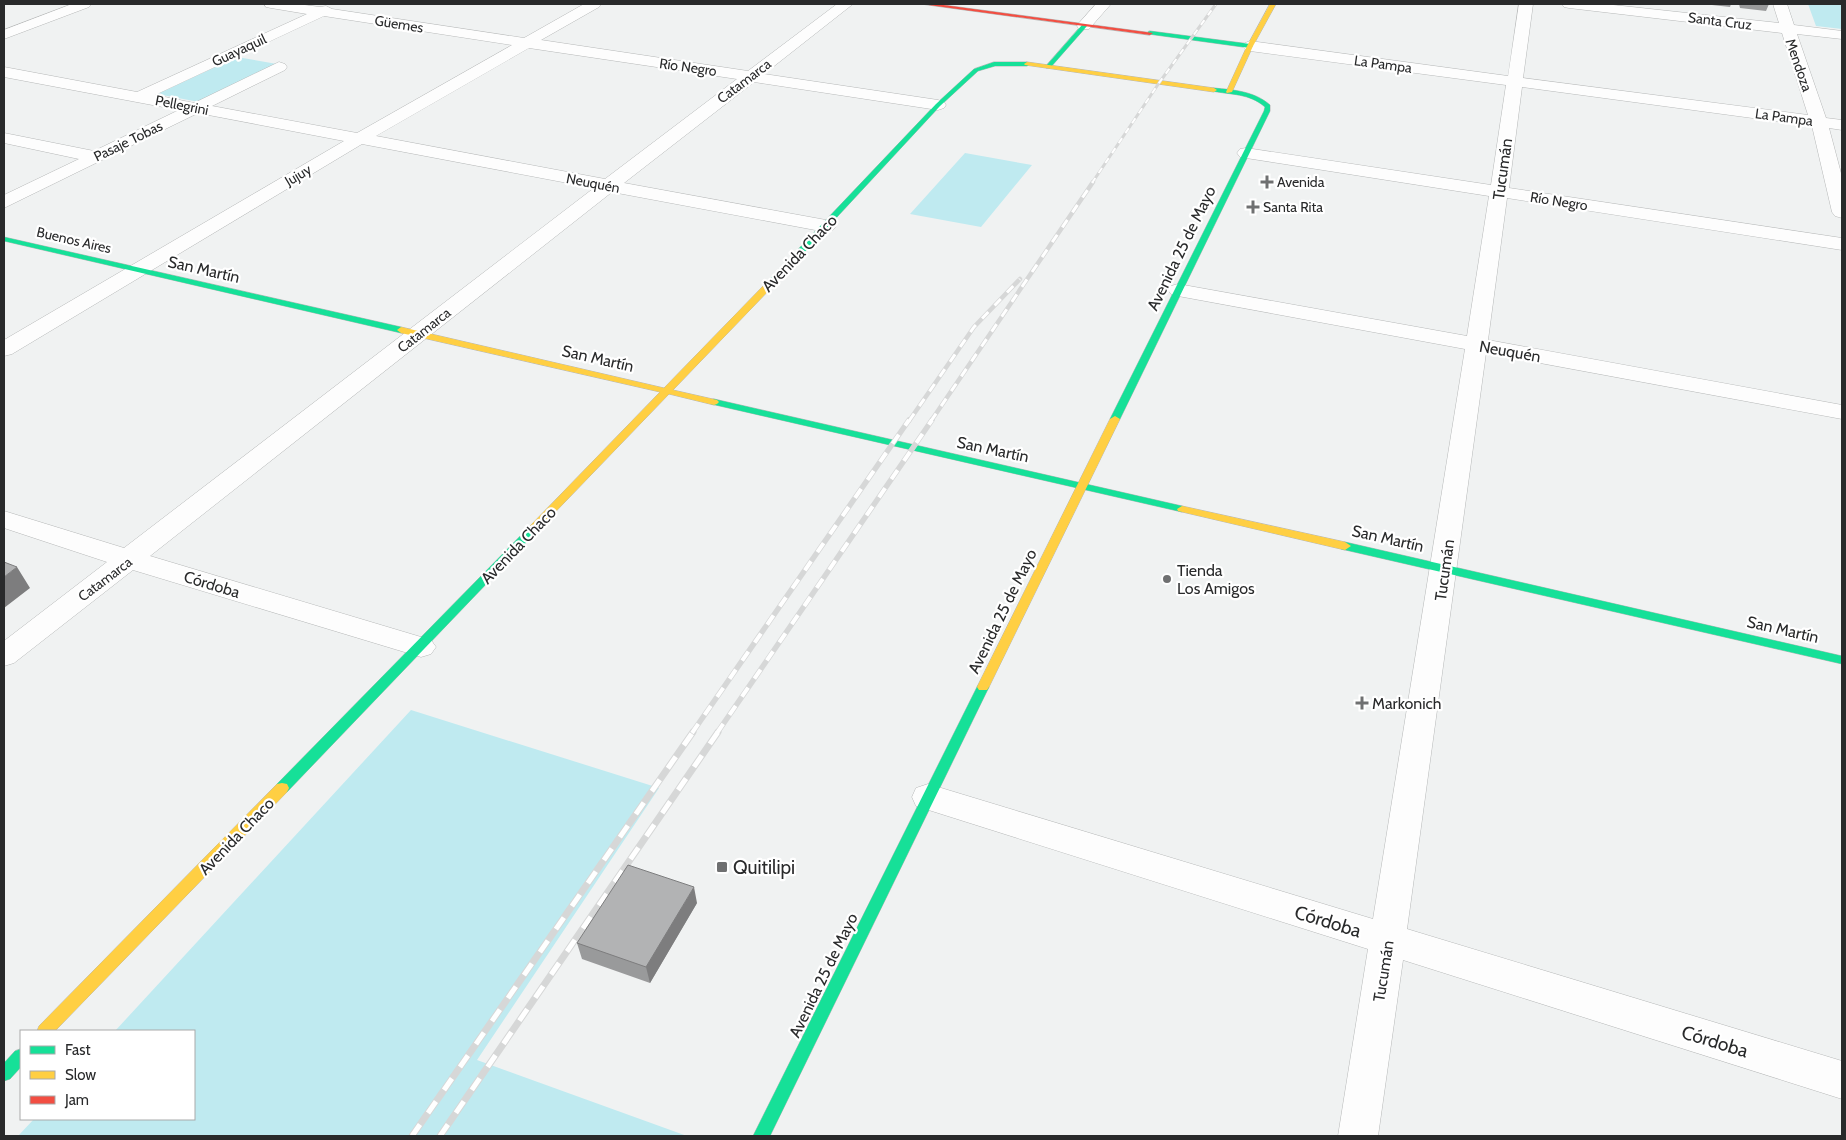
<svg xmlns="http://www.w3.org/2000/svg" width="1846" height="1140" viewBox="0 0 1846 1140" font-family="Cabin,sans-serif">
  <rect width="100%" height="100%" fill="#f0f2f2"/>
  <path fill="#bfeaf0" d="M 1808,4 L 1842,4 L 1842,29 L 1816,26 Z
    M 237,57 L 277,64 L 199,102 L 157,94 Z
    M 965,153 L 1032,165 L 981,227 L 910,214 Z
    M 411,710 L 659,788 L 477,1060 L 687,1136 L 18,1136 L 34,1119 L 194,1119 L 194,1031 L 115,1031 Z"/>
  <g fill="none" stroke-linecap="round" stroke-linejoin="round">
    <defs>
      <path id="street" d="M 72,4 L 91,4 L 89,7 L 4,39 L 4,30 Z
        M 264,4 L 297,4 L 320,7 L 326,6 L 332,9 L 524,38 L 584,4 L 601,4 L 599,7 L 541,40 L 748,71 L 837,4 L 853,4 L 764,74 L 938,100 L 944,102 L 946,105 L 944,108 L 938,110 L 754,82 L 624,183 L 826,220 L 833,222 L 836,226 L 833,230 L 826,232 L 612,192 L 150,556 L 431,640 L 436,647 L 431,654 L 421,657 L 133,570 L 14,663 L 4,666 L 4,641 L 107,562 L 4,528 L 4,511 L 124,548 L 594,188 L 362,144 L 12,354 L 4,356 L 4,340 L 344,141 L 198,113 L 4,208 L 4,195 L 79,159 L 4,143 L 4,133 L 94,151 L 179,110 L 4,77 L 4,67 L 137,92 L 307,14 L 271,8 L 266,7 ZM 324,16 L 512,45 L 357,133 L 212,106 L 285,70 L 287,67 L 285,64 L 279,62 L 194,103 L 155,95 ZM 529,48 L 737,79 L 605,179 L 376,136 Z
        M 1096,4 L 1111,4 L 1089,29 L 1079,29 L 1077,26 L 1079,23 Z
        M 1519,4 L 1533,4 L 1523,78 L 1808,115 L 1782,33 L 1569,8 L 1564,7 L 1562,4 L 1604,4 L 1779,23 L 1773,4 L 1787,4 L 1794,25 L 1842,31 L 1842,39 L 1797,34 L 1826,118 L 1842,120 L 1842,130 L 1829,128 L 1842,177 L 1842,218 L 1835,216 L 1832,212 L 1812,126 L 1522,87 L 1509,188 L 1842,238 L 1842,250 L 1507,198 L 1488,340 L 1842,405 L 1842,419 L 1486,353 L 1407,929 L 1842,1061 L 1842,1099 L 1403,960 L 1378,1136 L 1338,1136 L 1368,949 L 916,806 L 912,797 L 916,788 L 928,784 L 1373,919 L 1465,349 L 1178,296 L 1171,294 L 1168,290 L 1171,286 L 1178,284 L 1467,336 L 1489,196 L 1246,158 L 1240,157 L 1237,153 L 1240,149 L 1246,148 L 1491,185 L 1506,85 L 1250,51 L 1245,49 L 1242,46 L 1245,43 L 1250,41 L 1508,76 Z"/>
      <path id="fast" d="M 1082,25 L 1087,26 L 1050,68 L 1046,68 L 1046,66 Z
        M 1150,31 L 1250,44 L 1253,46 L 1250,48 L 1148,34 L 1148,32 Z
        M 994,62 L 1027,62 L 1030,64 L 1027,66 L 995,66 L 978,71 L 940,106 L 774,285 L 768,285 L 768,281 L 936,104 L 974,69 Z
        M 1214,88 C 1234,90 1254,91 1270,105 L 1270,111 L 1120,419 L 1118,421 L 1112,421 L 1110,419 L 1264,111 L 1265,107 C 1249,93 1231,95 1212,91 L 1212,89 Z
        M 4,237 L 401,327 L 405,330 L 401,333 L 4,241 Z
        M 714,399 L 1182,506 L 1187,509 L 1182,512 L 711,404 L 709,402 L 711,400 Z
        M 534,525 L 538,526 L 539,528 L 538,530 L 287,792 L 282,793 L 277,792 L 275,788 L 277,784 L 530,526 Z
        M 1345,542 L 1842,656 L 1842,664 L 1341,549 L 1339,546 Z
        M 983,683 L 987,684 L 989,687 L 770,1136 L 753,1136 L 977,687 L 979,684 Z
        M 21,1049 L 21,1067 L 10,1079 L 4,1081 L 4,1063 L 15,1051 Z"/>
      <path id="slow" d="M 1270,4 L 1276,4 L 1253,46 L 1232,92 L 1227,93 L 1226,92 L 1247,46 Z
        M 1027,62 L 1214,88 L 1217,90 L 1214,92 L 1025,65 L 1024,64 Z
        M 771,280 L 774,281 L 774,285 L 673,390 L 717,400 L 719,402 L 717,404 L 714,405 L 669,394 L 538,530 L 530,530 L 529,528 L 530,526 L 660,392 L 401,333 L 397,330 L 401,327 L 664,388 L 768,281 Z
        M 1115,416 L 1120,419 L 989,687 L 987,690 L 979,690 L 977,687 L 1110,419 Z
        M 1182,506 L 1345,542 L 1351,546 L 1345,550 L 1178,511 L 1177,509 Z
        M 282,783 L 287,784 L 289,788 L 287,792 L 55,1031 L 37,1031 L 39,1026 L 277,784 Z"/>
      <path id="jam" d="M 921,4 L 936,4 L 1153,33 L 1150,35 Z"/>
    </defs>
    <use href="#street" stroke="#b6b8b8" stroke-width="1"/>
    <use href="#fast" stroke="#b6b8b8" stroke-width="1"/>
    <use href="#slow" stroke="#b6b8b8" stroke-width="1"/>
    <use href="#jam" stroke="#b6b8b8" stroke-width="1"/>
    <use href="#street" fill="#fdfdfd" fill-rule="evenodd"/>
    <use href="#fast" fill="#16e098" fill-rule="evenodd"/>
    <use href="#slow" fill="#ffcf43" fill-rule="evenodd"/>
    <use href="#jam" fill="#f24e42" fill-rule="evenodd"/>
    <defs>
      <path id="rail-far3" d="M 1092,183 L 1159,83 L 1216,4"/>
      <path id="rail-far2" d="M 909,421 L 974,327 L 1020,279
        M 931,421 L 1093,182"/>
      <path id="rail-far1" d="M 692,733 L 909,420
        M 717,733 L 932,420"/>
      <path id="rail" d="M 412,1136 L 693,732
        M 440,1136 L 718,732"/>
    </defs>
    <use href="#rail-far3" stroke="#d6d7d7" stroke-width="3"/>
    <use href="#rail-far2" stroke="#d6d7d7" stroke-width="4.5"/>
    <use href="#rail-far1" stroke="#d6d7d7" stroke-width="5.5"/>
    <use href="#rail" stroke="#d6d7d7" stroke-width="7"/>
    <use href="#rail-far3" stroke="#fff" stroke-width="2" stroke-dasharray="6" stroke-linecap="butt"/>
    <use href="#rail-far2" stroke="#fff" stroke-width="3" stroke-dasharray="9" stroke-linecap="butt"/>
    <use href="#rail-far1" stroke="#fff" stroke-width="4" stroke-dasharray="11" stroke-linecap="butt"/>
    <use href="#rail" stroke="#fff" stroke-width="5" stroke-dasharray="14" stroke-linecap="butt"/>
  </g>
  <path fill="#999a9b" d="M 1703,4 L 1731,4 L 1730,7 Z
    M 1739,4 L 1769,4 L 1766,11 L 1740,8 Z
    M 697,903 L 650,983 L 582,959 L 577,943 Z"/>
  <path fill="#7d7d7e" d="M 17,567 L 30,588 L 4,608 L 4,577 Z
    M 694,887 L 697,903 L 650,983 L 646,967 Z"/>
  <path fill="#b2b3b4" stroke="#7d7d7e" d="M 4,562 L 17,567 L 4,577 Z
    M 628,865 L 694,887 L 646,967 L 577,943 Z"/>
  <g fill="#6f7071" stroke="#fff" stroke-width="2">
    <path d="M1264.5 174.5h5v5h5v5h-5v5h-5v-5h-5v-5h5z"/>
    <path d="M1250.5 199.5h5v5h5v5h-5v5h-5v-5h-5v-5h5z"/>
    <circle cx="1167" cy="579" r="5"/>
    <path d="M1359.5 695.5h5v5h5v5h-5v5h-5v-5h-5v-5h5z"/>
    <rect x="716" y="861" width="12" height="12" rx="2.5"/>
  </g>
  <g text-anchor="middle" stroke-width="4.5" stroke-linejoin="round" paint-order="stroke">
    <g font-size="14" fill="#292a2b" stroke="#fff">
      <text transform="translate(1720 21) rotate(7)" y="5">Santa Cruz</text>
      <text transform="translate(399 24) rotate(9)" y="5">Güemes</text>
      <text transform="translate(239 50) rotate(-25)" y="5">Guayaquil</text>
      <text transform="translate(1383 64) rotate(8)" y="5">La Pampa</text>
      <text transform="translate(1799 65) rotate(71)" y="5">Mendoza</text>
      <text transform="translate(688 67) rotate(8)" y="5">Río Negro</text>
      <text transform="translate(744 81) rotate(-37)" y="5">Catamarca</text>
      <text transform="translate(182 105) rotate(11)" y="5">Pellegrini</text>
      <text transform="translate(1784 117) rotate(8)" y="5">La Pampa</text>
      <text transform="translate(128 141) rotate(-26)" y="5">Pasaje Tobas</text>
      <text transform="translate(298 175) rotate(-31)" y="5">Jujuy</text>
      <text transform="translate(593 183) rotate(11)" y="5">Neuquén</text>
      <text transform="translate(1559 201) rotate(9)" y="5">Río Negro</text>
      <text transform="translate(74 240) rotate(13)" y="5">Buenos Aires</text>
      <text transform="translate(424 330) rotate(-38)" y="5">Catamarca</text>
      <text transform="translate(105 579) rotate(-37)" y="5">Catamarca</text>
    </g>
    <g font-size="14" fill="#292a2b" stroke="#fff" text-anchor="start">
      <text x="1277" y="187">Avenida</text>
      <text x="1263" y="212">Santa Rita</text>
    </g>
    <g font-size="16" fill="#292a2b" stroke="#fff">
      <text transform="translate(1502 169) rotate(-82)" y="6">Tucumán</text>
      <text transform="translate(1181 248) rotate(-64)" y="6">Avenida 25 de Mayo</text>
      <text transform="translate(799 253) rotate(-46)" y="6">Avenida Chaco</text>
      <text transform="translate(204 269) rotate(13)" y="6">San Martín</text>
      <text transform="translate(1510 351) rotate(10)" y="6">Neuquén</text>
      <text transform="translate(598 358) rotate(13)" y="6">San Martín</text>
      <text transform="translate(993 449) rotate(12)" y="6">San Martín</text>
      <text transform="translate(1388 538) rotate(13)" y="6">San Martín</text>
      <text transform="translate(518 545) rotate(-46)" y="6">Avenida Chaco</text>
      <text transform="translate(1444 570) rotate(-82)" y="6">Tucumán</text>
      <text transform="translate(212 584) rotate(17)" y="6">Córdoba</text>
      <text transform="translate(1002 611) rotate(-64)" y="6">Avenida 25 de Mayo</text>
      <text transform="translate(1783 629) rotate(13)" y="6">San Martín</text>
      <text transform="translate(236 836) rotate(-46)" y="6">Avenida Chaco</text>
      <text transform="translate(1383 971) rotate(-81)" y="6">Tucumán</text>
      <text transform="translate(823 975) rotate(-64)" y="6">Avenida 25 de Mayo</text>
    </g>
    <g font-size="16" fill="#292a2b" stroke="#fff" text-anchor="start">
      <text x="1177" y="576">Tienda<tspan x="1177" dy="18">Los Amigos</tspan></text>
      <text x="1372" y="709">Markonich</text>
    </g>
    <g font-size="19" fill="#292a2b" stroke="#fff" text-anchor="start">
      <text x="733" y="874">Quitilipi</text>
    </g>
    <g font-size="19" fill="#292a2b" stroke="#fff">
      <text transform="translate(1328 921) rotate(17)" y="7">Córdoba</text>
      <text transform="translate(1715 1041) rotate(17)" y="7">Córdoba</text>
    </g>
  </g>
  <rect width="1846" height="1140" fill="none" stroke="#292a2b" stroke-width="10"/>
  <rect x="20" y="1030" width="175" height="90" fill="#ffffff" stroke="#a9aaaa"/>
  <rect x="30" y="1046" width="25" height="8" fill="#16e098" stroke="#a9aaaa"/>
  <text x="65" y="1055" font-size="15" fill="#292a2b">Fast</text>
  <rect x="30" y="1071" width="25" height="8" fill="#ffcf43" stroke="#a9aaaa"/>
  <text x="65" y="1080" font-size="15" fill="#292a2b">Slow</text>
  <rect x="30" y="1096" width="25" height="8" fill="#f24e42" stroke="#a9aaaa"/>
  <text x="65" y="1105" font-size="15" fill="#292a2b">Jam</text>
</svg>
